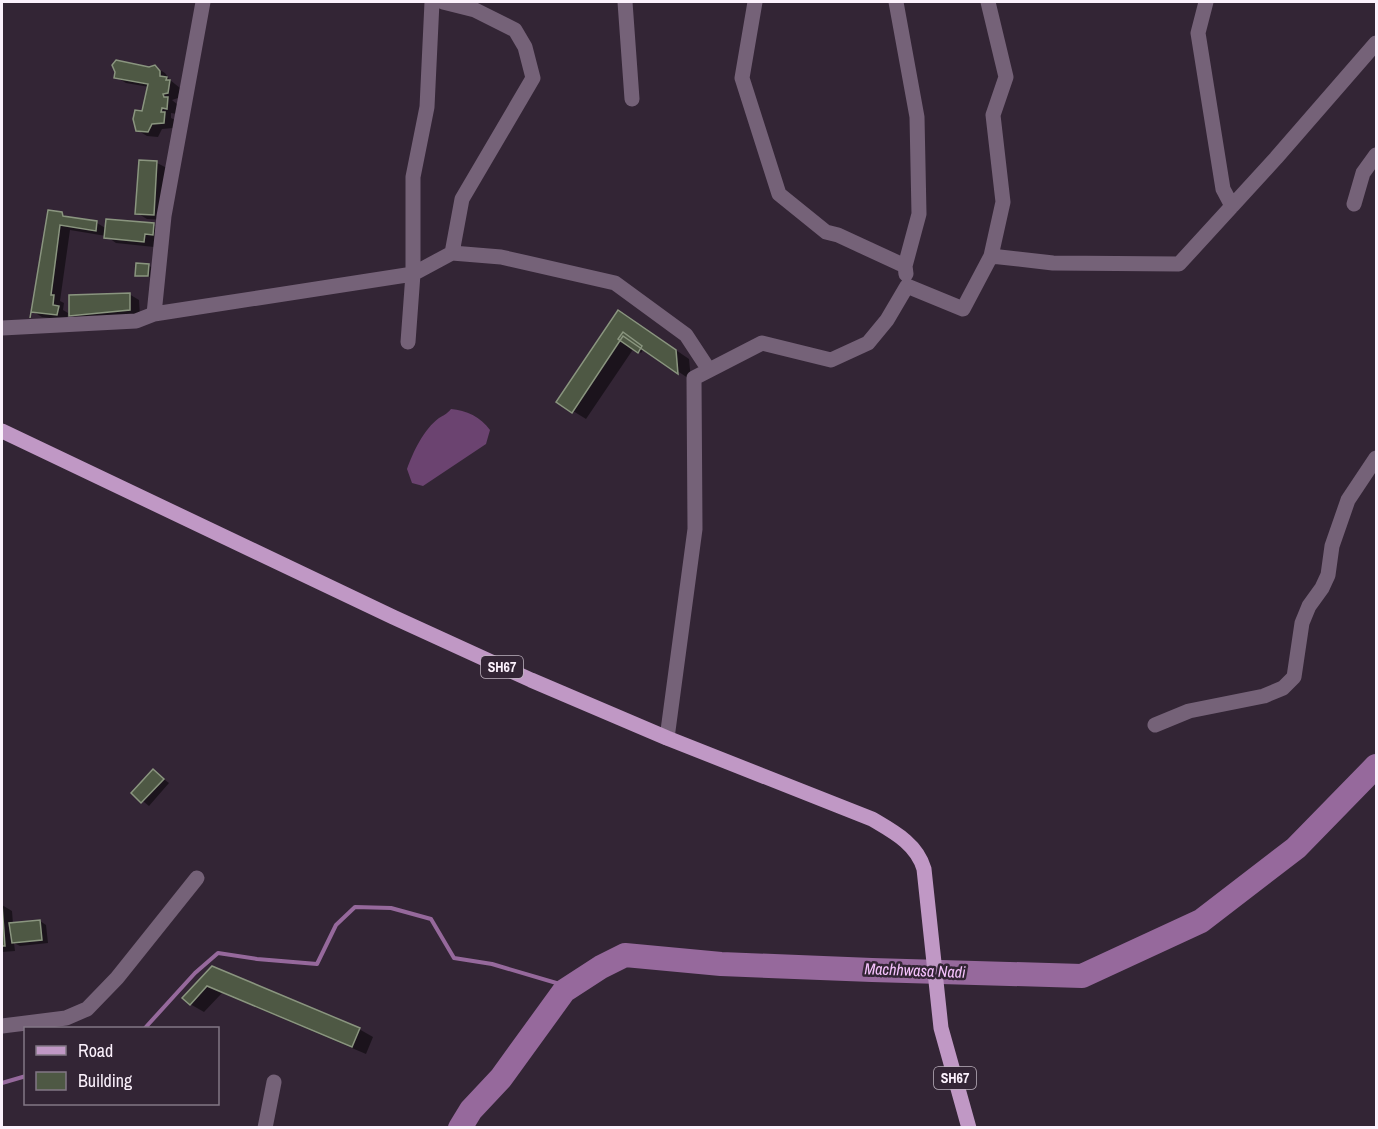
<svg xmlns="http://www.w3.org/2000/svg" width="1378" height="1129" viewBox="0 0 1378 1129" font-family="'Archivo Narrow',sans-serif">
  <rect width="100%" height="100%" fill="#332535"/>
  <path fill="#6b4370" d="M 451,409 C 466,410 481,417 490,430 L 486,444 L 423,486 L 412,483 L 407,469 C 413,452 424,429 439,418 C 444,415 447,414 451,409 Z"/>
  <path fill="#0007" d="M 155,67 L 165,73 L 170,80 L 180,88 L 178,98 L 172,100 L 178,105 L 177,114 L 171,113 L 171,118 L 175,120 L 173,128 L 162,129 L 158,137 L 147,136 L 137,130 L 144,113 L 149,87 L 126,83 L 116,77 Z
    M 157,163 L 167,168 L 164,220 L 147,219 L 137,213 Z
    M 61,213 L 71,219 L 97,223 L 107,229 L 153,225 L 163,231 L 154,247 L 116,243 L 106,236 L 70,230 L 60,301 L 64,303 L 63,310 L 68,313 L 67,320 L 42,317 L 32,311 Z
    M 148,265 L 151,267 L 150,277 L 137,275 Z
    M 129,294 L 139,300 L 140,316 L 81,321 L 71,315 Z
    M 632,320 L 689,359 L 691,380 L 644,349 L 641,353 L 634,348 L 586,419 L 573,411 Z
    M 153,771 L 169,783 L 149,806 L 133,793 Z
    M 2,905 L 12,911 L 13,924 L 40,921 L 46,925 L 48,943 L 20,946 L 14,943 L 15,951 L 2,952 Z
    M 213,968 L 359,1029 L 373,1037 L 366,1054 L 222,993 L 204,1012 L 190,1004 Z"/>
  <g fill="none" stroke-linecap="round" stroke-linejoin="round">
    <path stroke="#96699c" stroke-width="4" d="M 145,1028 L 195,973 L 218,953 L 257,959 L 317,964 L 336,925 L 355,907 L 391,908 L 431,919 L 454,958 L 492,964 L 570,987
      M 2,1083 L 26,1076"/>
    <path stroke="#96699c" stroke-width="24" d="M 460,1128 L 471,1110 L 501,1078 L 564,991 L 601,967 L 625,955 L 721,964 L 872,970 L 1082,976 L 1201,921 L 1296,848 L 1376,766"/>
  </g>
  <path fill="#4e5844" stroke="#8a957f" stroke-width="1.5" d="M 116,60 L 149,67 L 155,65 L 160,71 L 160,76 L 167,77 L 166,80 L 170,80 L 168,93 L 163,94 L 164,97 L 168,97 L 167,109 L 162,108 L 161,112 L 165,112 L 164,123 L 152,124 L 148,132 L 136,131 L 133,119 L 135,110 L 142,111 L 148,84 L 114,78 L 115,72 L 112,65 Z
    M 139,160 L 157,161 L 154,215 L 135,214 Z
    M 48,210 L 62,212 L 63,216 L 97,221 L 96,231 L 60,225 L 51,295 L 54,295 L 53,305 L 59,306 L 57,315 L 31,312 L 30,318 Z
    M 106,219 L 154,223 L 153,235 L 145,234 L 144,242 L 104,238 Z
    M 136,263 L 149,264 L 148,276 L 135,276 Z
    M 130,293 L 130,310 L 69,316 L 69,295 Z
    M 618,310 L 676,350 L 678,374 L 623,336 L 572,413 L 556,402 Z
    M 623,332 L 642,346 L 638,353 L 618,339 Z
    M 153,769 L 164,779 L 141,803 L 131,793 Z
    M 2,904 L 5,946 L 2,946 Z
    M 40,920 L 42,940 L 12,943 L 9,923 Z
    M 212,966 L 360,1028 L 352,1047 L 207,986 L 190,1005 L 182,998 Z"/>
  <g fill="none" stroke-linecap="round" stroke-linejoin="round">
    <path stroke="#756278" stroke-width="15" d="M 203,2 L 164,216 L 154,314 L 413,274 L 452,253 L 501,257 L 615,283 L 686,335 L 709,370
      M 443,2 L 475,10 L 515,30 L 525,47 L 533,78 L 462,199 L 452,253
      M 625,2 L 632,99
      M 755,2 L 742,78 L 779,194 L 826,232 L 838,235 L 905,266
      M 896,2 L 917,117 L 919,214 L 905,266 L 906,274
      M 988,2 L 1006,77 L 993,115 L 1003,202 L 991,256
      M 1206,2 L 1198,33 L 1223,189 L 1232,206
      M 1354,204 L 1363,173 L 1376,155
      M 2,328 L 136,321 L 154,314
      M 408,342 L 413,274 L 413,177 L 427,107 L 432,2
      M 1155,725 L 1189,711 L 1264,696 L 1283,688 L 1294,677 L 1302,623 L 1309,606 L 1322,588 L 1328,575 L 1332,546 L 1348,500 L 1376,458
      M 667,738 L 695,529 L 694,378 L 762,343 L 831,360 L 868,343 L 887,320 L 907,286 L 963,309 L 991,256 L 1053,263 L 1179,264 L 1276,158 L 1376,43
      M 2,1026 L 66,1018 L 87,1009 L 117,978 L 197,878
      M 265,1128 L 274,1082"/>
    <path stroke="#c098c5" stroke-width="15" d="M 2,431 L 393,617 L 531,680 L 667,738 L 872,819 C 894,832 917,844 924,869 L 941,1028 L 969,1128"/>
  </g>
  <g text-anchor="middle" stroke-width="5" stroke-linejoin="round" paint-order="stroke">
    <g fill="#332535" stroke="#bfb4c0" stroke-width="1.5">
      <rect x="481" y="656" width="42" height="22" rx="4.5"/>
      <rect x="934" y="1067" width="42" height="22" rx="4.5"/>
    </g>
    <g font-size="14" font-weight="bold" fill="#fbf1fc">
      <text x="502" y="672">SH67</text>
      <text x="955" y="1083">SH67</text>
    </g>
    <g font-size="16" font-style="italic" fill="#f6c2fd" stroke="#332535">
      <text transform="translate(915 970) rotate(2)" y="6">Machhwasa Nadi</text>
    </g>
  </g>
  <rect width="1378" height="1129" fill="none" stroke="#fbf1fc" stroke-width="6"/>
  <rect x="24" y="1027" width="195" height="78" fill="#332535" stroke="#837785" stroke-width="1.5"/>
  <rect x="36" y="1046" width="30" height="9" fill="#c098c5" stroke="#837785" stroke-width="1.5"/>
  <text x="78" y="1057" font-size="18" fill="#fbf1fc">Road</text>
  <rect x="36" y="1072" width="30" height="18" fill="#4e5844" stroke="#837785" stroke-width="1.5"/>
  <text x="78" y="1087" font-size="18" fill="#fbf1fc">Building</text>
</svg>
